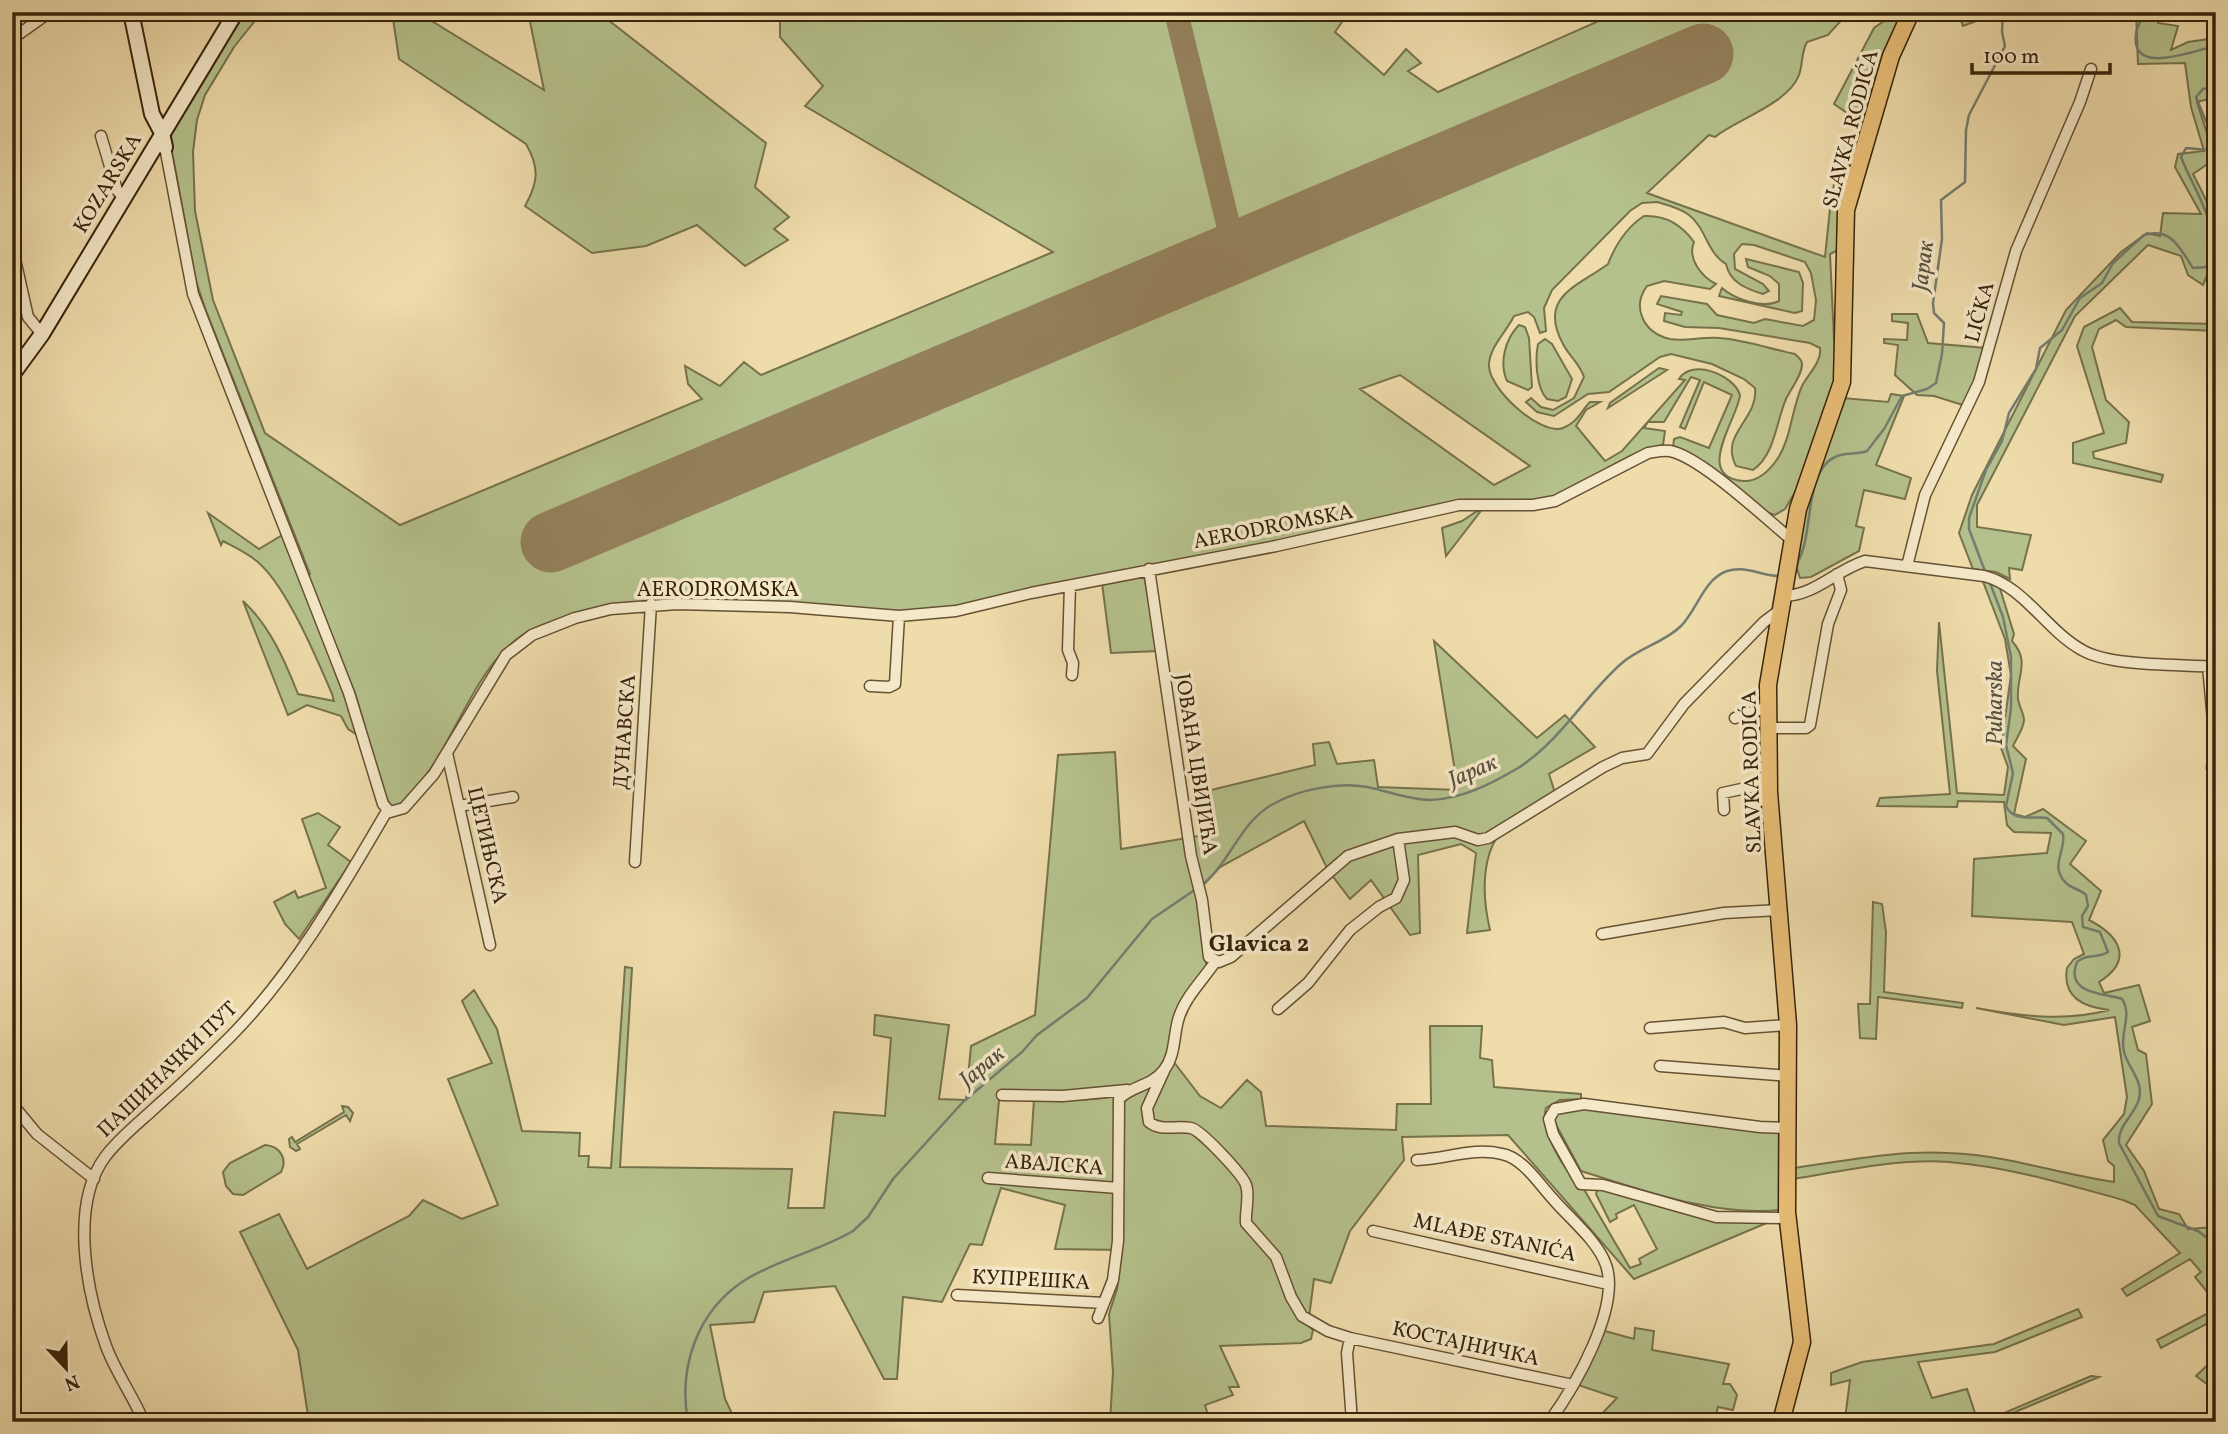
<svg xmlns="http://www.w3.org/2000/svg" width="2228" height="1434" viewBox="0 0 2228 1434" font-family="Vollkorn,serif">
  <rect width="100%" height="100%" fill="#efdcab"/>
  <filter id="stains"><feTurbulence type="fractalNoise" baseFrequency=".00286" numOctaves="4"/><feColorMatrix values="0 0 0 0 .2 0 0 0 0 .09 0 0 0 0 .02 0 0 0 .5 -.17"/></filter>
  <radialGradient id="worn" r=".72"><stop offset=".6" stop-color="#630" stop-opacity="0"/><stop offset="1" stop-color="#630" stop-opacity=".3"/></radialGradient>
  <path fill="#b5c18c" stroke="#76724c" stroke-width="2" fill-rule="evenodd" d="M 241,12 L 262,12 L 234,47 L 205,95 L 197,120 L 193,152 L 195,211 L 213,300 L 265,433 L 400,525 L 702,399 L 688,384 L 685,366 L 720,386 L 744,362 L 761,375 L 1053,252 L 805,106 L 823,86 L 780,37 L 780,12 L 1349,12 L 1335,32 L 1384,75 L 1406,49 L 1421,63 L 1408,71 L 1438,92 L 1619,12 L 1845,12 L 1847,14 L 1828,35 L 1807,42 C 1801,53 1803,64 1799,75 C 1788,104 1737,119 1715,137 L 1709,135 L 1647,193 L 1825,257 L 1831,199 L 1840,155 L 1850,161 L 1840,208 L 1838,250 L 1830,254 L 1836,381 L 1797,489 L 1785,509 L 1775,515 L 1766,512 L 1694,456 L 1673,448 L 1674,439 L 1680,437 L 1709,448 L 1732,395 L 1704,382 L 1685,429 L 1680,427 L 1700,380 L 1691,377 L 1664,422 L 1648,422 L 1644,428 L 1665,431 L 1663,445 L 1630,456 L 1555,497 L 1535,502 L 1475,501 L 951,608 C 829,623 711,582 586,612 C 563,618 540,623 521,636 C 473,670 455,743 416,788 C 408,797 403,805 392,809 L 384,793 L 356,696 L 308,576 L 310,574 L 205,308 L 196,281 L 171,146 L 171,132 ZM 1657,202 C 1667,205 1680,208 1689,215 C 1706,228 1707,253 1726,264 C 1730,283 1747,289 1763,294 L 1769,291 L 1763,284 L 1735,269 L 1734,254 L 1742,244 L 1754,245 L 1805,262 L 1811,273 L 1816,300 L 1814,320 L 1803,326 L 1765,319 L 1754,323 L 1717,315 L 1707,304 L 1661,296 L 1657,304 L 1682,312 L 1681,315 L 1665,313 L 1664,321 L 1685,327 L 1719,328 L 1810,343 L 1820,348 C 1822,362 1808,374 1802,386 C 1792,408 1791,438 1778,458 C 1770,470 1758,482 1743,481 C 1693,477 1738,418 1740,395 C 1734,375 1692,358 1679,379 L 1685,380 L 1622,451 L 1605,461 L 1576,426 L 1586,410 L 1600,402 L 1590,402 C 1581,411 1577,423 1563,428 C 1540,436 1486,387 1489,363 C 1491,345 1507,331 1514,316 L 1528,312 L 1534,317 L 1540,333 L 1546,331 L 1544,308 L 1552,290 L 1630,211 L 1642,203 ZM 1400,375 L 1530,466 L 1494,485 L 1360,389 Z
    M 392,12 L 417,12 L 544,90 L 528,12 L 598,12 L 766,143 L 755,187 L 789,217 L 774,229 L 788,240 L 745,266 L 697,225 L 646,246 L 592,253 L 525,206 C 538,183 540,168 526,144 L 399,59 Z
    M 1897,12 L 1904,12 L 1863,124 L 1834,104 L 1874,28 Z
    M 1963,12 L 2000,12 L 1963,26 L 1960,18 Z
    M 2136,12 L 2159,12 L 2158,23 L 2178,26 L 2171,50 L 2188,42 L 2216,38 L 2216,97 L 2197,102 L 2215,159 L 2193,174 C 2217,221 2225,234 2203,285 L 2188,275 L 2181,256 L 2148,245 L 2075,316 L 1977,505 L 1977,527 L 2031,535 L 2022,570 L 2009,568 L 2010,579 L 1996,572 L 1973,569 L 1959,533 L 1972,495 L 2066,310 L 2121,252 L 2147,233 L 2160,236 L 2163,213 L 2201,214 L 2175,167 L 2178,154 L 2204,151 L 2191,107 L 2185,63 L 2138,64 Z
    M 1644,216 C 1665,215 1682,225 1694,242 C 1687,259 1702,277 1716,284 L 1710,289 L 1664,281 L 1647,286 C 1631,308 1644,333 1670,339 C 1686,342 1704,336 1720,338 C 1745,340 1771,349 1795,354 C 1798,357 1801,359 1802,363 C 1803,374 1790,390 1786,399 C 1776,422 1775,455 1753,470 L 1736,466 C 1719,434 1759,419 1755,388 L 1744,379 L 1712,364 L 1671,354 L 1660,357 L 1609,392 L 1588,394 L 1554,416 L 1537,412 L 1526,402 L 1531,398 L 1541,407 L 1553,410 L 1574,398 L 1584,377 C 1580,364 1569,356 1563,344 C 1537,296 1579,286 1608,264 C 1615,246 1627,227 1644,216 Z
    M 1746,259 L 1799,272 L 1803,283 L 1802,311 L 1795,313 L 1719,296 L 1722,288 C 1734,299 1763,309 1779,301 L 1779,284 L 1770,276 L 1748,267 Z
    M 2120,308 L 2132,322 L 2216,324 L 2216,331 L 2126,327 L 2116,320 L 2099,329 L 2092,347 L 2106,400 L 2129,422 L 2126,443 L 2093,452 L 2094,458 L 2163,475 L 2161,482 L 2073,463 L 2073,443 L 2104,433 L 2077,346 L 2084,327 Z
    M 1892,314 L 1917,314 L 1928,343 L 1986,348 L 1966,406 L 1934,396 L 1917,395 L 1895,375 L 1898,345 L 1884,343 L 1884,339 L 1907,340 L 1908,323 L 1892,321 Z
    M 1519,325 L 1525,327 L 1529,338 L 1532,387 L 1528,390 L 1507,381 C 1499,363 1505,339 1519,325 Z
    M 1545,339 L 1552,344 L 1572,379 L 1566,397 L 1558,401 L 1547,399 C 1536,388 1535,359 1538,344 Z
    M 1659,368 L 1667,370 L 1608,408 L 1610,403 Z
    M 1891,394 L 1904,396 L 1876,465 L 1911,478 L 1905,499 L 1864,490 L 1856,526 L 1864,528 L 1859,551 L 1811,577 L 1800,578 L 1797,569 L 1805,509 L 1843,398 L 1888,402 Z
    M 1477,511 L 1480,512 L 1446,556 L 1442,528 L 1462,521 Z
    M 208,513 L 259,549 L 284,534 L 359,736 L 348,729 L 341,716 L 307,705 L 288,715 L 243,601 C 270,626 285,661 298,694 L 334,701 L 332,694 C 317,659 288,590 260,564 C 250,554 236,548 223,541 L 221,545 Z
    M 1144,575 L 1158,651 L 1111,653 L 1102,583 Z
    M 1982,579 L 1998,582 L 2014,634 L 2012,641 C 2031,662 2016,676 2018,699 C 2019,706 2024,714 2024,720 C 2024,728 2016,739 2013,746 L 2026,759 L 2014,814 L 2025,817 L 2043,809 L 2086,841 L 2070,864 L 2101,891 L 2089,920 C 2120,936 2134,960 2099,982 L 2104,993 L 2139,985 L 2150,1021 L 2132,1027 L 2138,1050 L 2146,1054 L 2152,1104 L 2126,1145 L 2144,1171 L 2159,1209 L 2179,1214 L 2188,1229 L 2214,1227 L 2216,1303 L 2195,1277 L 2201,1272 L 2190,1259 L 2127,1296 L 2122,1289 L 2180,1253 L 2135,1205 L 2123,1200 C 2065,1184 2009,1167 1949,1162 C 1898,1158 1843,1171 1793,1179 L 1793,1168 C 1844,1161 1897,1150 1949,1153 C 2006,1155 2059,1174 2114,1182 L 2114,1166 L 2108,1161 L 2103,1140 L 2124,1114 L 2127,1097 L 2115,1017 L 2064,1025 L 1976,1008 C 2020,1016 2064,1022 2109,1010 C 2084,1007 2062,998 2067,968 L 2074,959 L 2084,954 L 2072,922 L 1972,916 L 1974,859 L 2047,853 L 2051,833 L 2014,832 L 2007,825 L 2004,802 L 1958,801 L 1957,807 L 1877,806 L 1880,798 L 1950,794 L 1937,671 L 1939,622 L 1957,793 L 2004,795 L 2008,767 L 2001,748 L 2011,675 L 2005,639 Z
    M 1434,641 L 1537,738 L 1565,715 L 1595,747 L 1549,774 L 1556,796 C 1537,806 1513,816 1500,833 C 1480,859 1483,901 1490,930 L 1467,933 L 1476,853 L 1461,844 L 1418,855 L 1420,933 L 1410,935 L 1371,880 L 1350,899 L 1328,870 L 1304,821 L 1220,867 L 1196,893 C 1200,905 1209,962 1205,972 C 1201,985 1187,995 1181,1007 C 1171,1026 1176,1050 1164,1068 C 1142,1102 1037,1091 1000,1090 L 995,1144 L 1031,1145 L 1034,1099 C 1077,1102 1150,1103 1173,1061 L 1200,1096 L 1221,1108 L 1247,1080 L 1261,1092 L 1266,1126 L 1396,1130 L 1397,1104 L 1431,1104 L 1430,1026 L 1482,1026 L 1480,1058 L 1492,1060 L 1494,1087 L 1581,1094 L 1581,1099 L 1560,1100 L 1546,1108 C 1539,1130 1565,1173 1582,1186 L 1630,1268 L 1641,1264 L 1639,1259 L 1657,1249 L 1634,1205 L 1616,1214 L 1617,1218 L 1610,1222 L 1596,1194 L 1598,1188 L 1615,1189 L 1718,1220 L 1776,1219 L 1634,1279 L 1508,1135 L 1402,1137 L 1404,1160 L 1350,1231 L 1331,1283 L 1314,1279 L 1308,1325 L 1313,1330 L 1311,1339 L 1301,1343 L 1220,1346 L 1239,1387 L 1229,1387 L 1233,1395 L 1205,1405 L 1210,1422 L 1110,1422 L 1113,1372 L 1109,1314 L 1117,1289 L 1122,1250 L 1055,1249 L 1065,1205 L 1001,1188 L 982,1245 L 970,1244 L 942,1302 L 903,1297 L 897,1379 L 884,1379 L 835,1286 L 764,1292 L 754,1322 L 710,1325 L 725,1399 L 736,1422 L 309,1422 L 298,1350 L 240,1232 L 279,1214 L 307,1269 L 409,1216 L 423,1200 L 462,1219 L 498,1205 L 448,1079 L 492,1063 L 462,1001 L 474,990 L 497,1029 L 522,1131 L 580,1133 L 579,1156 L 589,1156 L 588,1167 L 611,1168 L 625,967 L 632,968 L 620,1167 L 792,1169 L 788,1208 L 824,1208 L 834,1112 L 885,1116 L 891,1038 L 874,1035 L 875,1015 L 949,1025 L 939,1099 L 966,1100 L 971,1046 L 1035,1015 L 1058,755 L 1115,752 L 1121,849 L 1217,833 L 1211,790 L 1315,765 L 1313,744 L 1329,742 L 1337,764 L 1374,760 L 1378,787 L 1458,790 Z
    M 318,813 L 340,827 L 328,845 L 351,862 L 299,939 L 285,924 L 274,902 L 295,891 L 298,898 L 326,888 L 302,819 Z
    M 1873,902 L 1882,904 L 1886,932 L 1884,992 L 1963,1003 L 1962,1008 L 1878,997 L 1876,1039 L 1860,1038 L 1858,1004 L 1870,1004 Z
    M 1566,1105 L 1779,1128 L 1780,1210 C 1715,1217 1643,1190 1581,1171 L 1553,1119 L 1556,1111 Z
    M 342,1106 L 348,1107 L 353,1113 L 350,1121 L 346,1115 L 297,1144 L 300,1149 L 296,1151 L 290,1147 L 289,1139 L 292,1137 L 295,1142 L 344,1112 Z
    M 265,1145 C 280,1146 288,1159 281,1172 L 243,1195 L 233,1194 L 226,1186 L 223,1172 L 230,1163 Z
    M 2078,1309 L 2082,1317 L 1995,1352 L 1918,1362 L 1932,1398 L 1967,1389 L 1978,1422 L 1834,1422 L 1845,1419 L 1850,1380 L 1831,1385 L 1831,1373 L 1862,1362 L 1994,1344 Z
    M 2216,1309 L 2216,1319 L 2161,1348 L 2157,1340 Z
    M 1635,1328 L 1654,1331 L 1652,1350 L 1729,1364 L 1723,1384 L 1730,1384 L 1737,1395 L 1733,1410 L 1718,1407 L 1714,1422 L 1594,1422 L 1617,1398 L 1578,1385 L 1601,1330 L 1634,1339 Z
    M 2216,1357 L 2216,1391 L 2196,1376 Z
    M 2091,1376 L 2099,1377 L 1991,1422 L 1983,1422 Z"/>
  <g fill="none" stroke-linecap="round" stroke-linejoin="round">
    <path stroke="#747d70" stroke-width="2.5" d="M 2144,12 C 2142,19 2137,26 2136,34 C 2130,78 2197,49 2216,46
      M 1794,567 C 1816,543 1801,473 1835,457 C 1845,452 1856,455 1867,451 L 1884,429 L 1902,396 L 1927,389 L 1936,383 L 1942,354 L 1944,323 L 1934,313 L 1933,303 L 1942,239 L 1941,200 L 1965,182 L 1966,130 L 1969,115 L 2005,46 L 2002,32 L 2003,12
      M 1986,574 L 1969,529 L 1969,518 L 1986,470 L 2002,441 L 2009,413 L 2036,369 L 2040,348 L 2062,330 L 2080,298 L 2102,283 L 2113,263 L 2144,235 C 2172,227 2180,249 2193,268 L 2206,267 C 2224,227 2195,194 2181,157 L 2186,148 L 2208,150 L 2211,146 L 2209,129 L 2196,97 L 2203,89 L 2216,87
      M 1990,583 L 2003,617 L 2011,657 L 2011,708 L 2006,745 L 2013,773 L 2006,806 C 2013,822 2032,816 2047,818 L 2063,834 C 2066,852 2049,866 2066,883 C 2072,889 2080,889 2086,895 L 2088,906 L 2082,916 L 2083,927 L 2100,932 L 2108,952 C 2097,959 2087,953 2077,962 C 2064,995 2106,993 2122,999 C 2133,1016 2119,1033 2124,1052 C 2128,1068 2144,1081 2139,1099 C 2135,1115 2117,1126 2119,1143 L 2158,1216 L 2198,1231 L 2207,1238 L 2216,1285
      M 1202,885 C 1231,862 1240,821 1275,803 C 1301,789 1338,782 1367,787 C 1388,791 1409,800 1430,800 C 1462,799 1491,784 1518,768 C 1561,741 1585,695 1622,663 C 1640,647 1664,643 1681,626 C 1697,610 1704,579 1727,571 C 1746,565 1762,576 1779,576
      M 2216,1356 L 2216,1367
      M 688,1422 C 678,1367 697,1311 745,1280 C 779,1259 819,1251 853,1231 L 868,1217 L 893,1179 L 963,1102 L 1022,1052 L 1037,1035 L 1087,998 L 1152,919 L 1196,889
      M 2210,1422 L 2216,1412"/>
    <path stroke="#93805b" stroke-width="24" d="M 1176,12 L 1235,252"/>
    <path stroke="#93805b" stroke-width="61" d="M 551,542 L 1703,54"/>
    <defs>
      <path id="street" d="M 12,39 L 50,12
        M 101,136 L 117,190 L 122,196
        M 165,147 L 193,294 L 349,693 L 383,804 L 390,812 L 404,808 L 434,774 L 506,655 L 532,635 L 575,618 L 611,609 L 677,604 L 790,607 L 899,616 L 956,611 L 1031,593 L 1276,546 L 1459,505 L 1533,505 L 1555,501 L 1648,453 C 1655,452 1662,450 1670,451 C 1701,457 1765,518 1792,540
        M 12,246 L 28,317 L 42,334
        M 1907,566 L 1925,495 L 1979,382 L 2016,251 L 2080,102 L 2091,69
        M 1149,569 L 1191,856 L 1202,900 L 1209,957 L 1219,962 L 1231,957 L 1348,856 L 1398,839
        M 1070,586 L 1068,650 L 1073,663 L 1072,675
        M 1782,596 C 1815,596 1834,571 1865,561 L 1984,576 C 2024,586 2046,630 2082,650 C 2111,667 2180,664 2216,667
        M 2208,666 L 2215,743 L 2212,768
        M 870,686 L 889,687 L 895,684 L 899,616
        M 1735,718 L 1768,707
        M 1767,728 L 1806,728 L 1810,725 L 1828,624 L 1841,590 L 1837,574
        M 447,753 L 490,945
        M 459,806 L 513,797
        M 1724,810 L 1723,793 L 1769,783
        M 635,862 L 651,604
        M 1602,934 L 1724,913 L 1779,910
        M 1278,1009 L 1308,983 L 1350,930 L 1379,907 L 1396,898 L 1404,880 L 1398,839 L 1455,832 L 1478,840 L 1488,838 L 1603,767 L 1622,758 L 1647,754 L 1684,704 L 1764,622 L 1780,610
        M 1650,1028 L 1724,1022 L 1745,1028 L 1788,1025
        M 1660,1066 L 1789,1076
        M 1164,1071 L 1147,1108 L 1149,1122 C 1161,1132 1176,1125 1191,1128 C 1201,1130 1243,1175 1246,1185 C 1250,1196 1245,1211 1246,1223 L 1276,1257 L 1291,1297 L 1302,1316 L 1328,1331 L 1350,1338 L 1347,1353 L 1352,1422
        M 1002,1095 L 1063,1096 L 1127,1090
        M 12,1104 L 37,1134 L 94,1179
        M 1786,1128 L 1760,1127 L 1584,1104 L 1555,1109 L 1549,1119 L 1553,1134 L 1581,1184 L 1603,1185 L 1716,1217 L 1787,1218
        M 1417,1160 C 1446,1159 1474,1147 1502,1154 C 1523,1158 1539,1184 1553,1199 C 1569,1218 1598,1241 1606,1265 C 1621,1308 1574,1388 1549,1422
        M 988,1178 L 1118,1188
        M 1373,1231 L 1608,1284
        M 957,1295 L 1104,1303
        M 1098,1318 L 1113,1280 L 1118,1241 L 1119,1099 C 1132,1085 1151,1087 1164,1070 C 1176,1055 1173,1035 1179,1017 C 1186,996 1203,980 1215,962
        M 1350,1338 L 1573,1385
        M 144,1422 C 133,1396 116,1373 106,1346 C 87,1294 69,1206 105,1157 C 119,1138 140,1122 158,1105 C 183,1083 207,1060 231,1036 C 294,972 342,888 387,811"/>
      <path id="secondary" d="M 131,12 L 152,114 L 162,133 L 165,147
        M 12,375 L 42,334 L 236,12"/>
      <path id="primary" d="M 1781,1422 L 1802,1342 L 1787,1212 L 1788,1025 L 1769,792 L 1768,685 L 1798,509 L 1842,382 L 1846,210 L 1891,56 L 1911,12"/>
    </defs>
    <use href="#street" stroke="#655133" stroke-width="13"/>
    <use href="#secondary" stroke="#37230b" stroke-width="18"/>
    <use href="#primary" stroke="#37230b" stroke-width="19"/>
    <use href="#street" stroke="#f5e8c8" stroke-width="10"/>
    <use href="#secondary" stroke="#f5e8c8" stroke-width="14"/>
    <use href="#primary" stroke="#e8be76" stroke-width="16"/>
  </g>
  <g text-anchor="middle" stroke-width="7" stroke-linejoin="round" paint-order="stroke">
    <g font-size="21" fill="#37230b" stroke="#f5e8c8">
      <text transform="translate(1850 129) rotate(-75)" y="7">SLAVKA RODIĆA</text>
      <text transform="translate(107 183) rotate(-59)" y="7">KOZARSKA</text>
      <text transform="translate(1979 312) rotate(-75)" y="7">LIČKA</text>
      <text transform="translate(1273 526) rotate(-11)" y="7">AERODROMSKA</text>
      <text x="718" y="596">AERODROMSKA</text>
      <text transform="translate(624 732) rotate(-86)" y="7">ДУНАВСКА</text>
      <text transform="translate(1197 764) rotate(81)" y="7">ЈОВАНА ЦВИЈИЋА</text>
      <text transform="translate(1751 772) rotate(-92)" y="7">SLAVKA RODIĆA</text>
      <text transform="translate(488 845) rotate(77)" y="7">ЦЕТИЊСКА</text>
      <text transform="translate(167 1069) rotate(-44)" y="7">ПАШИНАЧКИ ПУТ</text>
      <text transform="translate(1054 1164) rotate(4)" y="7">АВАЛСКА</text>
      <text transform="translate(1495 1237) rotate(12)" y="7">MLAĐE STANIĆA</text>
      <text transform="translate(1031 1279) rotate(3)" y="7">КУПРЕШКА</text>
      <text transform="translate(1466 1343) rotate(12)" y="7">КОСТАЈНИЧКА</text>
    </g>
    <g font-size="23" font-style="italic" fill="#56503d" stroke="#f5e8c8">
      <text transform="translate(1922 266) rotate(-83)" y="8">Јарак</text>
      <text transform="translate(1994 703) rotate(-90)" y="8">Puharska</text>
      <text transform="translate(1472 770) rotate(-23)" y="8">Јарак</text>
      <text transform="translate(981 1066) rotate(-40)" y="8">Јарак</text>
    </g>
    <g font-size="24" font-weight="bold" fill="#37230b" stroke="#f5e8c8">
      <text x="1259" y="951">Glavica 2</text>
    </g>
  </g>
  <rect width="2228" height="1434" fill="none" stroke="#efdcab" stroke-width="42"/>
  <rect x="14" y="14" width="2200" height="1406" fill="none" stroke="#37230b" stroke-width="3.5"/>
  <rect x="21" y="21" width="2186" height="1392" fill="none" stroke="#37230b" stroke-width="2"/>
  <g transform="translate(66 1368) rotate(158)" stroke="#f5e8c8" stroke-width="5" paint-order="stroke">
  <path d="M0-5L12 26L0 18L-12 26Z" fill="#37230b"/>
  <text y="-10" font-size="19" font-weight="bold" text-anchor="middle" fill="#37230b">N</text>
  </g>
  <path d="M1972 63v10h138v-10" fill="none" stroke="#37230b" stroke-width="3.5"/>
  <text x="1983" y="63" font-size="21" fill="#37230b" stroke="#f5e8c8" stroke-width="5" paint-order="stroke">100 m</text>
  <rect width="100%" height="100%" filter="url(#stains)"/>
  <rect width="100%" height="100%" fill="url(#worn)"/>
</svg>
